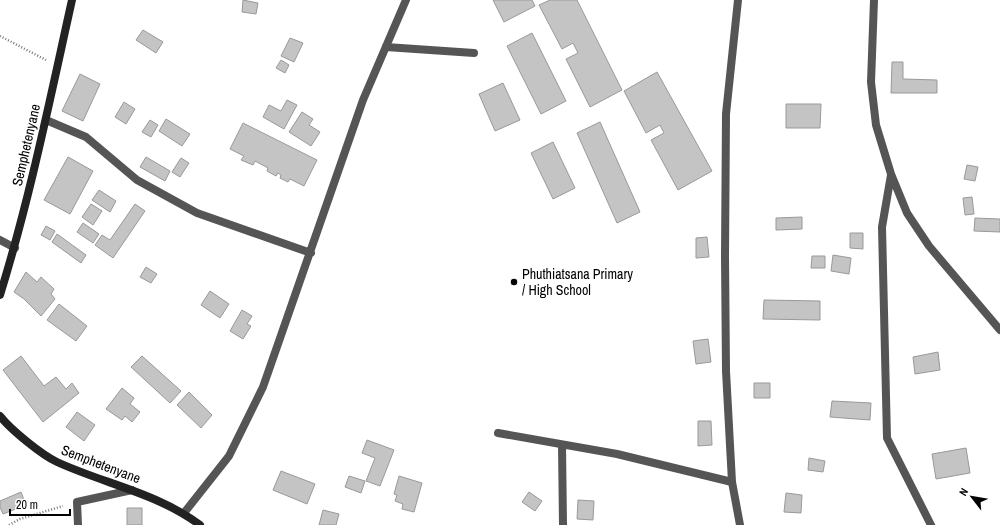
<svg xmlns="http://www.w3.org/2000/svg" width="1000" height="525" viewBox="0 0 1000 525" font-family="'Archivo Narrow',sans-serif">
  <rect width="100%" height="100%" fill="#fff"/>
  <path fill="#c4c4c4" stroke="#999" d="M 243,0 L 258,3 L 256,14 L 242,12 Z
    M 493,0 L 532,0 L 535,6 L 504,22 Z
    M 550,0 L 577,0 L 622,90 L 590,107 L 566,59 L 578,53 L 573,43 L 562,49 L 539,5 Z
    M 143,30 L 163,42 L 156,53 L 136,40 Z
    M 532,33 L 566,101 L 541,114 L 507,46 Z
    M 290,38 L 303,43 L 294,62 L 281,56 Z
    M 281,60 L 289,65 L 285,73 L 276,68 Z
    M 892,62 L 903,62 L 903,79 L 937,80 L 937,93 L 891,93 Z
    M 657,72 L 712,171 L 678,190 L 651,140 L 664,133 L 660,125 L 646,133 L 624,91 Z
    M 80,74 L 100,84 L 83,121 L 62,111 Z
    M 503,83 L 520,120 L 495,131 L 479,94 Z
    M 287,100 L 297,105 L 284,129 L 263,117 L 269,105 L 281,111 Z
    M 124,102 L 135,109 L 126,124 L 115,117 Z
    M 786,104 L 821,104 L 820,128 L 786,128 Z
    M 302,112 L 313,119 L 309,125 L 320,132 L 311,146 L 289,132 Z
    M 166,119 L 190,134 L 182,146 L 159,131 Z
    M 150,120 L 158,125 L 151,137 L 142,132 Z
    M 600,122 L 640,212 L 617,223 L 577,133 Z
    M 243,123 L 317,160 L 304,186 L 290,179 L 288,182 L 280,178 L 281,175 L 278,173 L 276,176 L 267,171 L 268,168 L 255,161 L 253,165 L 241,160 L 244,156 L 230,149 Z
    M 553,142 L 575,188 L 553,199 L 531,153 Z
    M 68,157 L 93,171 L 70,214 L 44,200 Z
    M 146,157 L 170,171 L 165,181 L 140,167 Z
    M 181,158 L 189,163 L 180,177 L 172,172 Z
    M 967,165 L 978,167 L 975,181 L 964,179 Z
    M 99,190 L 116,201 L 110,212 L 92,200 Z
    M 972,197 L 974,214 L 965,215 L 963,198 Z
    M 91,204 L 102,211 L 93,225 L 82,217 Z
    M 135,204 L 145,211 L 113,258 L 95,245 L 102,235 L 110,240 Z
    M 802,217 L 802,229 L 776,230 L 776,218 Z
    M 975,218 L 1000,219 L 1000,232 L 974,231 Z
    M 83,223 L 99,234 L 93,243 L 77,232 Z
    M 46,226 L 55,231 L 50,240 L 41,235 Z
    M 850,233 L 863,233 L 863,249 L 850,248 Z
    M 57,234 L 86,255 L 81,263 L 52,242 Z
    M 707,237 L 709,257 L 696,258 L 696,238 Z
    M 833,255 L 851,258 L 849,274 L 831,271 Z
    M 812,256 L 825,256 L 825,268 L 811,268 Z
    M 146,267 L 157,274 L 151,283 L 140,277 Z
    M 26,272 L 37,282 L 41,277 L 54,289 L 51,294 L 55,299 L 41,316 L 24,299 L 14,292 Z
    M 210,291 L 229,304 L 220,318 L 201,305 Z
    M 764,300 L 820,301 L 820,320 L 763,319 Z
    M 59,304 L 87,326 L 76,341 L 47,320 Z
    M 242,310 L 252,316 L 247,324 L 251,326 L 243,339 L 230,331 Z
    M 708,339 L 711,362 L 696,364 L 693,341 Z
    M 938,352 L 940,370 L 915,374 L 913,357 Z
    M 21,356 L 44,386 L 56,377 L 66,389 L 72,383 L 79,393 L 43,422 L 3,370 Z
    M 142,356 L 181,391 L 170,403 L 131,367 Z
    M 754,383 L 770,383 L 770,398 L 754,398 Z
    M 122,388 L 134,398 L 130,404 L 140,412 L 132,422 L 125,416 L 122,420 L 106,409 Z
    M 189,392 L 212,415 L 201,428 L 177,405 Z
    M 832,401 L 871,403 L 870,420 L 830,417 Z
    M 77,412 L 95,425 L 84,441 L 66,427 Z
    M 698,421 L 711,421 L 712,445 L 698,446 Z
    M 367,440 L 394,450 L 380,486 L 366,481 L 375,458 L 362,453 Z
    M 966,448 L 970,473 L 936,479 L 932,454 Z
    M 809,458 L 825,461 L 823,472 L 808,470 Z
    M 281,471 L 315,484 L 307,504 L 273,490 Z
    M 349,476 L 365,481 L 361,493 L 345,487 Z
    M 399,476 L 422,483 L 414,512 L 402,509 L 403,504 L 395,501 L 397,495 L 394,494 Z
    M 21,492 L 26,505 L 3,514 L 0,507 L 0,501 Z
    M 529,492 L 542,501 L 535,511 L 522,502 Z
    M 786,493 L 802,495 L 801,513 L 784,512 Z
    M 578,500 L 594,501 L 593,520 L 577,519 Z
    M 127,508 L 142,508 L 142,525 L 127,525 Z
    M 323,510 L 339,514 L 336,525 L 319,525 Z"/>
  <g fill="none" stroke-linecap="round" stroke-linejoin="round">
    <path stroke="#777" stroke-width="2.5" stroke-dasharray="1 2" stroke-linecap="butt" d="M 0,36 L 46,60
      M 9,525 L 20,519 L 63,506"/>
    <path stroke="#555" stroke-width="8" d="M 386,47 L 474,53"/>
    <path stroke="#555" stroke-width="8" d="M 738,0 L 726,114 L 725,256 L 726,371 L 732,482 L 740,525
      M 874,0 L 871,82 L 876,125 L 891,174 L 907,213 L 929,246 L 1000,330
      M 46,120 L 86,137 L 137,180 L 197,213 L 311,253
      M 891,175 L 882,227 L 887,438 L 931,525
      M 0,240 L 15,248
      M 498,433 L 617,454 L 732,482
      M 562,445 L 563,525
      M 184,513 L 229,456 L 263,387 L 363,100 L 406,0
      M 78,525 L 77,502 L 132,490"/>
    <path stroke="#222" stroke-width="8" d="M 0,295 C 30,198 50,99 72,0
      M 0,416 C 11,430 42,455 57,462 C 105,484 157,493 200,525"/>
  </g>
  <circle fill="#000" stroke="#fff" stroke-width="1.5" cx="514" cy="282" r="4"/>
  <g text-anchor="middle" stroke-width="3.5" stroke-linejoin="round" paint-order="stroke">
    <g font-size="14" fill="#000" stroke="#fff">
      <text transform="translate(26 145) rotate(-77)" y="5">Semphetenyane</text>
      <text transform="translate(101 464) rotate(21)" y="5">Semphetenyane</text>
    </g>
    <g font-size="14" fill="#000" stroke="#fff" text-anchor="start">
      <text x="522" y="279">Phuthiatsana Primary<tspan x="522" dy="16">/ High School</tspan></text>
    </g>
  </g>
  <g transform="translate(972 497) rotate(301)" stroke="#ffffff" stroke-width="3" paint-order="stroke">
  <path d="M0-3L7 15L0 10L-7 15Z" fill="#000000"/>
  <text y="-6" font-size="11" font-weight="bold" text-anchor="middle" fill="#000000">N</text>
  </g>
  <path d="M10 509v6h60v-6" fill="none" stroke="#000000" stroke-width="2"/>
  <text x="16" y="509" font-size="12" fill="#000000" stroke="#ffffff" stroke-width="3" paint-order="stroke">20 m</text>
</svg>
